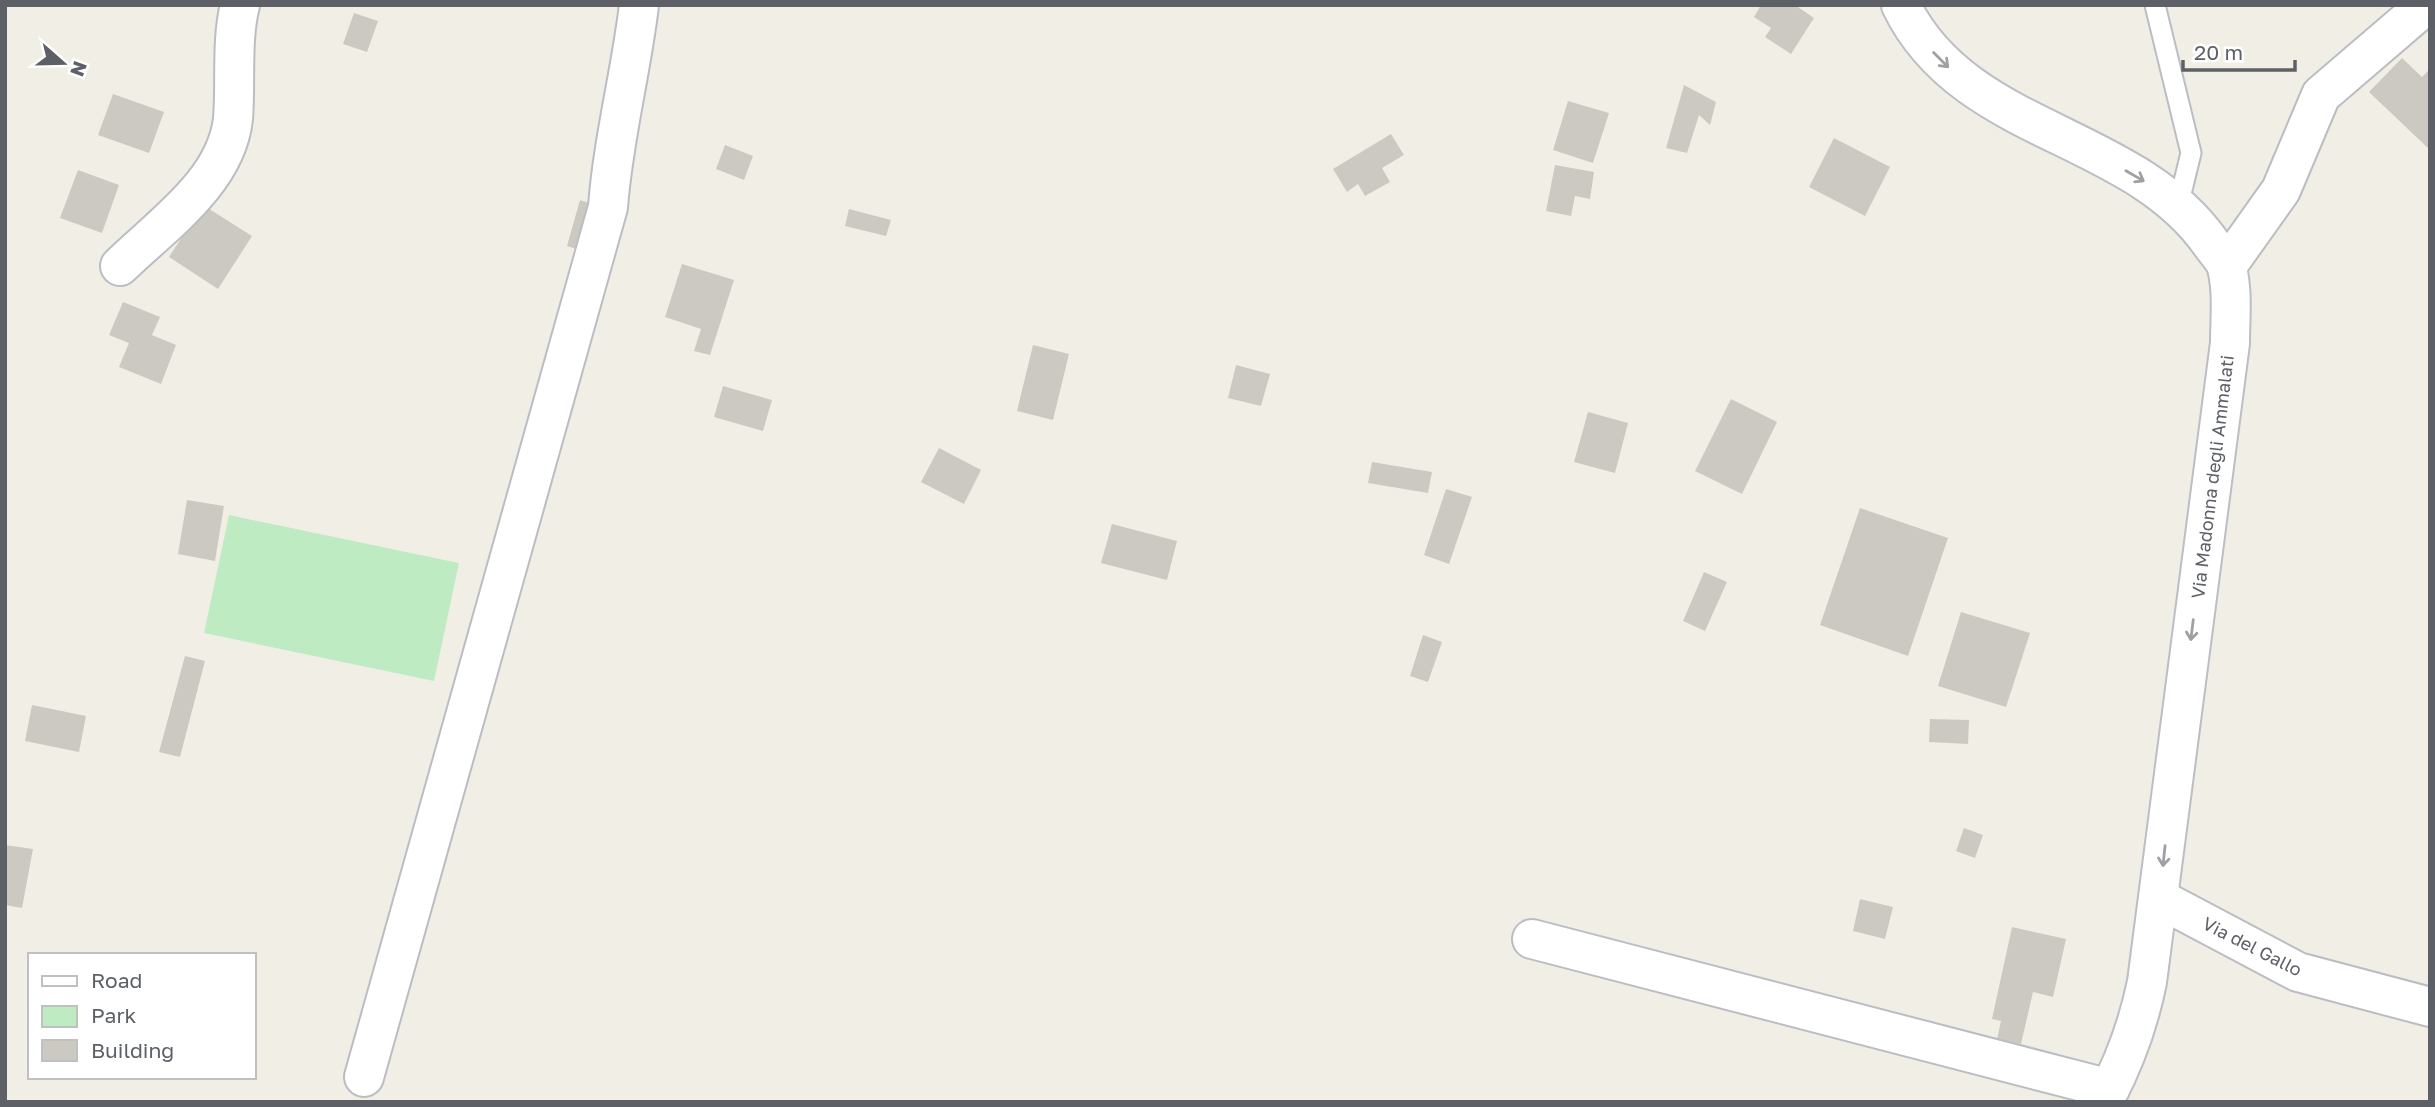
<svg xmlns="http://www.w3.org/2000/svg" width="2435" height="1107" viewBox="0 0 2435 1107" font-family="'Golos Text',sans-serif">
  <rect width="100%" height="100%" fill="#f1efe5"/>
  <path fill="#bfebc2" d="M 229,515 L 459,563 L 434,681 L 204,633 Z"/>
  <path fill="#ccc9c2" d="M 1761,5 L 1795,5 L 1814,18 L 1791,54 L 1765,37 L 1771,28 L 1754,17 Z
    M 354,13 L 378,21 L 367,52 L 343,44 Z
    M 2402,58 L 2422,77 L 2430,69 L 2430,150 L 2369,92 Z
    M 1684,85 L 1716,102 L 1710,125 L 1699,115 L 1687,153 L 1666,148 Z
    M 113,94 L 164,112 L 149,153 L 98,135 Z
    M 1568,101 L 1609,113 L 1593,163 L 1553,150 Z
    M 1391,134 L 1404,155 L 1382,168 L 1390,182 L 1365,196 L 1358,184 L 1347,192 L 1333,169 Z
    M 1834,138 L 1890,167 L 1865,216 L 1809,187 Z
    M 725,145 L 753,156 L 744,180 L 716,169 Z
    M 1555,165 L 1594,172 L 1590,199 L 1575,196 L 1571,216 L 1546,211 Z
    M 78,170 L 119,185 L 102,233 L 60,218 Z
    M 580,200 L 599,206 L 585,252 L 567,246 Z
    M 203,205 L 252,236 L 218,289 L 169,257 Z
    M 849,209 L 891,220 L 886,236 L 845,226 Z
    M 682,264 L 734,280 L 710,355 L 694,351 L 701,329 L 665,317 Z
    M 123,302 L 160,317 L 152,335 L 176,345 L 161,384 L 119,367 L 129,343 L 109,335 Z
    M 1033,345 L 1069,354 L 1053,420 L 1017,411 Z
    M 1236,365 L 1270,374 L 1261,406 L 1228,398 Z
    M 723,386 L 772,400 L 763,431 L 714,417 Z
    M 1731,399 L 1777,422 L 1742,494 L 1695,471 Z
    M 1588,412 L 1628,423 L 1615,473 L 1574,462 Z
    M 939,448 L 981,470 L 964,504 L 921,482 Z
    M 1372,462 L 1432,472 L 1428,493 L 1368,483 Z
    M 1446,489 L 1472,497 L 1449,564 L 1424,555 Z
    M 187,500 L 224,506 L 215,561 L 178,554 Z
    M 1860,508 L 1948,538 L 1908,656 L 1820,625 Z
    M 1112,524 L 1177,541 L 1167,580 L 1101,563 Z
    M 1704,572 L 1727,582 L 1705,631 L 1683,621 Z
    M 1961,612 L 2030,633 L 2006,707 L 1938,686 Z
    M 1423,635 L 1442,642 L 1428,682 L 1410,676 Z
    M 185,656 L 205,661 L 180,757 L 159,752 Z
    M 32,705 L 86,716 L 79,752 L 25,741 Z
    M 1930,719 L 1969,720 L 1968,744 L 1929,742 Z
    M 1964,828 L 1983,835 L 1975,858 L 1956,851 Z
    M 5,845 L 33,849 L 22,908 L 5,905 Z
    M 1860,899 L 1893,907 L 1885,939 L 1853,931 Z
    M 2012,927 L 2066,939 L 2053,997 L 2033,992 L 2021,1044 L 1997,1039 L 2001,1021 L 1992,1019 Z"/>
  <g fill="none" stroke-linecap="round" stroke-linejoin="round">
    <defs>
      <path id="lane" d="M 2155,5 L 2191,153 L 2178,206"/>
      <path id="street" d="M 120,266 C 162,225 226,182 233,119 C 236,82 231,41 240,5
        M 2227,266 L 2281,190 L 2321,95 L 2426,5
        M 2160,899 L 2298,972 L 2430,1007
        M 1532,939 L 2110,1089
        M 364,1077 L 608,207 C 613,139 631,73 639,5"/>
      <path id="secondary" d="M 1901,5 C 1963,134 2131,131 2210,242 C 2215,250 2225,259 2227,268 C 2233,292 2230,319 2230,343 L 2147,982 C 2138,1026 2125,1062 2103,1102"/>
    </defs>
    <use href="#lane" stroke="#babdc2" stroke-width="23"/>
    <use href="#street" stroke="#babdc2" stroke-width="42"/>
    <use href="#secondary" stroke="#bbbec4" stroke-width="42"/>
    <use href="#lane" stroke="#fff" stroke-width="19"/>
    <use href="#street" stroke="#fff" stroke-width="38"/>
    <use href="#secondary" stroke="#fff" stroke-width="38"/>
  </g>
  <defs><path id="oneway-shaft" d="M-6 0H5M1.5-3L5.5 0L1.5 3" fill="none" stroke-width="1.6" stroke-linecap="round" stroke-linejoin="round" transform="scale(1.75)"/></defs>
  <g stroke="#9ea0a4">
    <use href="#oneway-shaft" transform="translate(1941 60) rotate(45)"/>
    <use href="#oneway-shaft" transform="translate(2135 176) rotate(30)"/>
    <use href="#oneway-shaft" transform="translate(2192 630) rotate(97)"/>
    <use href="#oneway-shaft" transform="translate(2164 856) rotate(96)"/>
  </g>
  <g text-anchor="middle" stroke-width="5" stroke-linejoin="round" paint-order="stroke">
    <g font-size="18" fill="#5d6167" stroke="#fff">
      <text transform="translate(2213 477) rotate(-83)" y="6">Via Madonna degli Ammalati</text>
      <text transform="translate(2252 947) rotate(27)" y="6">Via del Gallo</text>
    </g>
  </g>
  <rect width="2435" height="1107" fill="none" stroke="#5d6167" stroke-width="14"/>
  <rect x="28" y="953" width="228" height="126" fill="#ffffff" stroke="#bec0c2" stroke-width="2"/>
  <rect x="42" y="976" width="35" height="10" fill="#ffffff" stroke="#bec0c2" stroke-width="2"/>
  <text x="91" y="988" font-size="21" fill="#5d6167">Road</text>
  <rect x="42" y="1006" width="35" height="21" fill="#bfebc2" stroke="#bec0c2" stroke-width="2"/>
  <text x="91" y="1023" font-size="21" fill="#5d6167">Park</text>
  <rect x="42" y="1040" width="35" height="21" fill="#ccc9c2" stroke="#bec0c2" stroke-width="2"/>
  <text x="91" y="1058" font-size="21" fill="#5d6167">Building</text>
  <g transform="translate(63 63) rotate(110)" stroke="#ffffff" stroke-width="5" paint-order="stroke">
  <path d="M0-5L12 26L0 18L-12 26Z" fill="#5d6167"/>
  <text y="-10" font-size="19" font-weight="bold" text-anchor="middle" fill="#5d6167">N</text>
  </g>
  <path d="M2183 60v10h112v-10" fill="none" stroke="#5d6167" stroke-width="3.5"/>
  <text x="2194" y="60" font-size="21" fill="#5d6167" stroke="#ffffff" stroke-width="5" paint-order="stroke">20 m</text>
</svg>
